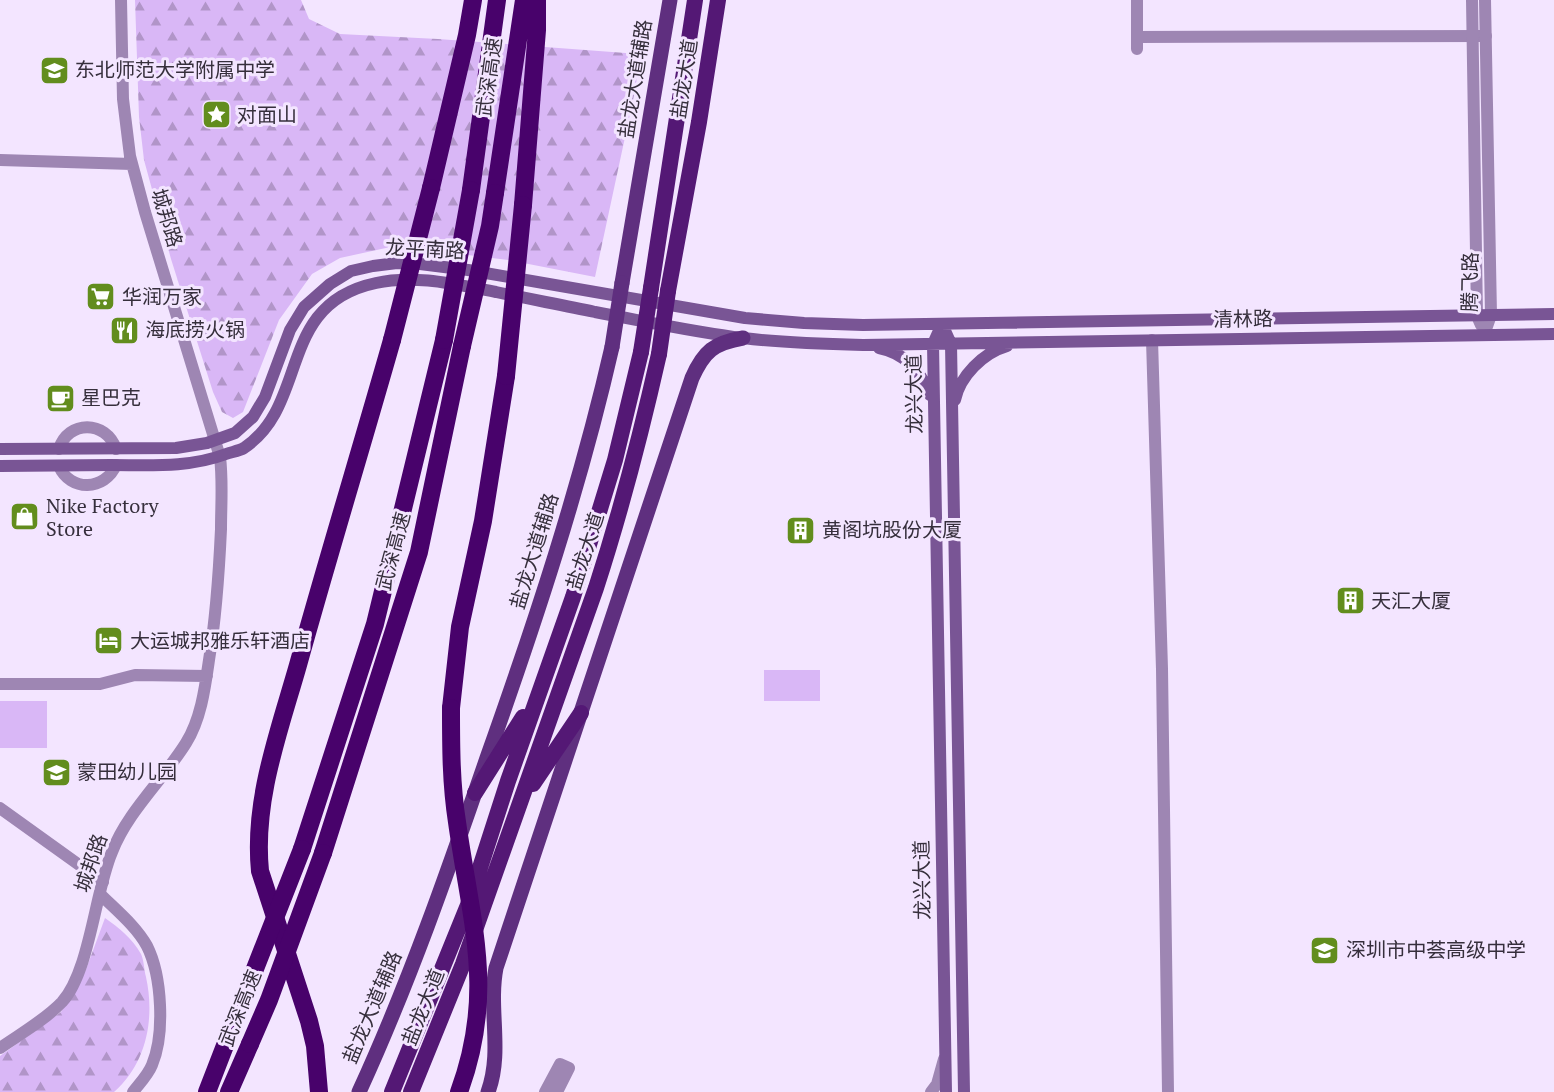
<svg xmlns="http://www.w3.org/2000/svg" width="1554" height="1092" viewBox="0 0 1554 1092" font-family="'PT Serif','Noto Sans SC',serif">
  <defs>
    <pattern id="forest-firs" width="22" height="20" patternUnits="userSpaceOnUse" patternTransform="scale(1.5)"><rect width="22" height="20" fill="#d9b7f6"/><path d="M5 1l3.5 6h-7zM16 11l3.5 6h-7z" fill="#b195c8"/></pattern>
  </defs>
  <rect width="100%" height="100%" fill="#f3e5ff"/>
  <path fill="url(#forest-firs)" d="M 135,0 L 301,0 L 309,19 L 340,34 L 438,39 L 639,54 L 636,86 L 595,277 L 508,260 L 395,246 L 340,258 L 312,274 L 279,320 L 243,412 L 233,418 L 222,412 L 213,392 L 171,259 L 144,160 L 139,117 Z
    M 105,918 C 119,928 132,938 141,954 C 144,960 144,970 146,977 C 155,1018 147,1063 114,1092 L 0,1092 L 0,1056 L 61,1012 L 85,972 Z"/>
  <path fill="#d9b7f6" d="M 764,670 L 820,670 L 820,701 L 764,701 Z
    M 0,701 L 47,701 L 47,748 L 0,748 Z"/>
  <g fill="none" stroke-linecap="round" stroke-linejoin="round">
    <path stroke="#9e86b3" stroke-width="12" d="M 1137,0 L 1137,49
      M 1137,37 L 1486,36
      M 1152,340 L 1162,669 L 1168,1092
      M 59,449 C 68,420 106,420 116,449
      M 59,466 C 70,492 105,491 116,465
      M 0,808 L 103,882
      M 100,894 C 116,910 136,926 147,946 C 162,976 165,1034 152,1065 C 148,1075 139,1084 133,1092"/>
    <path stroke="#9e86b3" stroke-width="12" d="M 1472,0 L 1477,316 L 1481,325
      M 0,160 L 132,164
      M 1484,335 L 1491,315 L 1485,0
      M 0,684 L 100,684 L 135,675 L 207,676
      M 0,1048 C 20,1034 45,1020 62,1002 C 90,971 95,891 112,852 C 128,811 163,780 186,743 C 201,719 205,688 209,660 C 216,617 219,573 221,529 C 221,505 223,481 220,457 L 145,212 L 130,156 L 123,99 L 121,0
      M 545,1092 L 560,1064 L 569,1068 L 557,1092
      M 931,1092 L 937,1084 L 944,1059"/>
    <path stroke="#795595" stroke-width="12" d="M 942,324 L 951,344 L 964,1092
      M 942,324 L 933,344 L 946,1092
      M 879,348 C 905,353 921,372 930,395
      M 955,400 C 960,376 983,353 1007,346
      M 0,449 L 176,448 L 207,443 L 235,433 L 253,417 L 265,397 L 290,330 L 304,307 L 330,284 L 351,271 L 373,266 L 397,263 L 420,264 L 468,270 L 745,318 L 804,323 L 863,325 L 1554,314
      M 0,466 C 37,466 74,465 111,465 C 150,465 189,468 226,454 C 231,452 239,451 244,448 C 310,404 276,304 376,283 C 415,274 458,285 496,292 C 529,299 562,305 595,312 C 644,321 693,332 743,338 C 783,343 823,344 863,345 L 1554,334"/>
    <path stroke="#5f2f7f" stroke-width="15" d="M 622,283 L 670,0
      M 359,1092 C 409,983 448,871 487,758 C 535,623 580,487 612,347
      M 488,1092 C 503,1051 488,1009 496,968 L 692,378 C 704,351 714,343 743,338"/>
    <path stroke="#541875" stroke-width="16" d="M 651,288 L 695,0
      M 668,291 L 699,122 L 718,0
      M 533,784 L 581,713
      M 475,793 L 523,717
      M 392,1092 L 468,905 L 508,781 L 573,597 L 615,460 L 641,352
      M 411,1092 L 463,964 L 596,588 C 621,511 641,434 659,354"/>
    <path stroke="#48026b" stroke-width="18" d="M 431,188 L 467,35 L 473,0
      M 471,190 L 497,0
      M 495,193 L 524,0
      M 523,205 L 537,30 L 537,0
      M 451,708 L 460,627 L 483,521 L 506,376
      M 302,849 L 375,624 L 444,340
      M 323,853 L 419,552 L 462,346
      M 207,1092 L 231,1030
      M 229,1092 L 250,1044
      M 319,1092 L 315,1046 L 309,1021 L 260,871 C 253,800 279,732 298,665 C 328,557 361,449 392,340"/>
    <path stroke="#5f2f7f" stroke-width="15" d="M 612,347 L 622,283"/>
    <path stroke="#541875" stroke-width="16" d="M 641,352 L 651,288
      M 659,354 L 668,291"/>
    <path stroke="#48026b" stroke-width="18" d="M 392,340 L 431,188
      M 444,340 L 471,190
      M 462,346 L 490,226 L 495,193
      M 506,376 L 523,205
      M 451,708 C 451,746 451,784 457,822 C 471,922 496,992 459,1092
      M 231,1030 L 302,849
      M 250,1044 L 269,1000 L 323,853"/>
  </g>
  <defs>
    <symbol id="school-square" viewBox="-11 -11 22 22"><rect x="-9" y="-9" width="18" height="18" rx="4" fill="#628d1d" stroke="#f3e5ff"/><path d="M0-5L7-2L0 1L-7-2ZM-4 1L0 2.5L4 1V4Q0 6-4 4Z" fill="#fff"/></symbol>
    <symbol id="sight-square" viewBox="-11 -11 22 22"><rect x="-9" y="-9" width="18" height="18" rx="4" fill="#628d1d" stroke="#f3e5ff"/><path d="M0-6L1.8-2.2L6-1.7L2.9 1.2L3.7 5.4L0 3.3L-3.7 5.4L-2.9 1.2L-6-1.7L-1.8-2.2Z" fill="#fff"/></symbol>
    <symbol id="supermarket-square" viewBox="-11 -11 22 22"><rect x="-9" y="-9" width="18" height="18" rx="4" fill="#628d1d" stroke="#f3e5ff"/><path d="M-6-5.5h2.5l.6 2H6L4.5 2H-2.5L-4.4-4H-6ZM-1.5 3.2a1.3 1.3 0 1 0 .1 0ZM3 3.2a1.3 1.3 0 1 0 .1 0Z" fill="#fff"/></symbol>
    <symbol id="restaurant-square" viewBox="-11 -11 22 22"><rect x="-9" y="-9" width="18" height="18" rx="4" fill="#628d1d" stroke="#f3e5ff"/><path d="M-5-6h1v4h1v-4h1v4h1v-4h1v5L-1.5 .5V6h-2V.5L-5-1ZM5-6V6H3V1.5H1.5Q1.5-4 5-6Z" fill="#fff"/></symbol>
    <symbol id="cafe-square" viewBox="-11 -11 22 22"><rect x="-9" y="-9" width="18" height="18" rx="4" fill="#628d1d" stroke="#f3e5ff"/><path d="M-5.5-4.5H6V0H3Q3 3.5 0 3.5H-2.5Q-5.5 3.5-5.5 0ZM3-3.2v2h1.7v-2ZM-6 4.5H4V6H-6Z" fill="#fff"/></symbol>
    <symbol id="shop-square" viewBox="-11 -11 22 22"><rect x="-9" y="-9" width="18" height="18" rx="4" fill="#628d1d" stroke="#f3e5ff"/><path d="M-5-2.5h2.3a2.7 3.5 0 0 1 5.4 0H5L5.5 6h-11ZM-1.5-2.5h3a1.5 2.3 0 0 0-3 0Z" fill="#fff"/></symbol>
    <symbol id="building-square" viewBox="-11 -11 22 22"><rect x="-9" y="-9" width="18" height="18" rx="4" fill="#628d1d" stroke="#f3e5ff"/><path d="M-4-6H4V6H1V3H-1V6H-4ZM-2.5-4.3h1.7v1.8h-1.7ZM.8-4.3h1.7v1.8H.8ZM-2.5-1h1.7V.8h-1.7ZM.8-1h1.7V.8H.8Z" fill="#fff"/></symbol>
    <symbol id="hotel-square" viewBox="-11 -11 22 22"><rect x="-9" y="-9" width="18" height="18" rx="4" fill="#628d1d" stroke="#f3e5ff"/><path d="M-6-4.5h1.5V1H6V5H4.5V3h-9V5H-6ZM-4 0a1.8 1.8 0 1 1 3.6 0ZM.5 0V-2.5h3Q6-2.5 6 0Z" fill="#fff"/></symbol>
  </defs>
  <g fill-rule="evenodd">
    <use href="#school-square" x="38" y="54" width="33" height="33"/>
    <use href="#sight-square" x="200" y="98" width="33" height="33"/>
    <use href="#supermarket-square" x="84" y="280" width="33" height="33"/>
    <use href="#restaurant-square" x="108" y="314" width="33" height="33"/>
    <use href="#cafe-square" x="44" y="382" width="33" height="33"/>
    <use href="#shop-square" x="8" y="500" width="33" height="33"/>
    <use href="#building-square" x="784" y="514" width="33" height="33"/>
    <use href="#building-square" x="1334" y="584" width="33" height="33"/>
    <use href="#hotel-square" x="92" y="624" width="33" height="33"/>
    <use href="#school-square" x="40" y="756" width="33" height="33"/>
    <use href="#school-square" x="1308" y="934" width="33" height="33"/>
  </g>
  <g text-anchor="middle" stroke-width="6" stroke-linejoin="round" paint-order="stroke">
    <g font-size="20" fill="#362f3c" stroke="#f3e5ff" text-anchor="start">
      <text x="75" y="77">东北师范大学附属中学</text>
      <text x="237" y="122">对面山</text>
      <text x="122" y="304">华润万家</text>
      <text x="145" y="337">海底捞火锅</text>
      <text x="81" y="405">星巴克</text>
      <text x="46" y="513">Nike Factory<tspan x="46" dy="23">Store</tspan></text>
      <text x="822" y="537">黄阁坑股份大厦</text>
      <text x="1371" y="608">天汇大厦</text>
      <text x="130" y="648">大运城邦雅乐轩酒店</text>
      <text x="77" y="779">蒙田幼儿园</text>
      <text x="1346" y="957">深圳市中荟高级中学</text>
    </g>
    <g font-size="20" fill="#362f3c" stroke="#f3e5ff">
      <text transform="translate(489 77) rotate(-82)" y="7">武深高速</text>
      <text transform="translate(635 79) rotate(-81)" y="7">盐龙大道辅路</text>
      <text transform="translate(684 79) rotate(-81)" y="7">盐龙大道</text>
      <text transform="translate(167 218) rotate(73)" y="7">城邦路</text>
      <text transform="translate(425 249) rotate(3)" y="7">龙平南路</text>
      <text transform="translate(1470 282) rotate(-89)" y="7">腾飞路</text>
      <text transform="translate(1243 319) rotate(-1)" y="7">清林路</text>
      <text transform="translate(914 394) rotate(-91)" y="7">龙兴大道</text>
      <text transform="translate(393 551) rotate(-75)" y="7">武深高速</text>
      <text transform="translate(534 551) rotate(-73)" y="7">盐龙大道辅路</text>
      <text transform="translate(585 551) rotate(-72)" y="7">盐龙大道</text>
      <text transform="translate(91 863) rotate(-71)" y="7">城邦路</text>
      <text transform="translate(922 880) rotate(-91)" y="7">龙兴大道</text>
      <text transform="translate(372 1007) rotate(-67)" y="7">盐龙大道辅路</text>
      <text transform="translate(423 1007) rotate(-68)" y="7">盐龙大道</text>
      <text transform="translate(240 1008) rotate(-68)" y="7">武深高速</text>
    </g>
  </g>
</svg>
